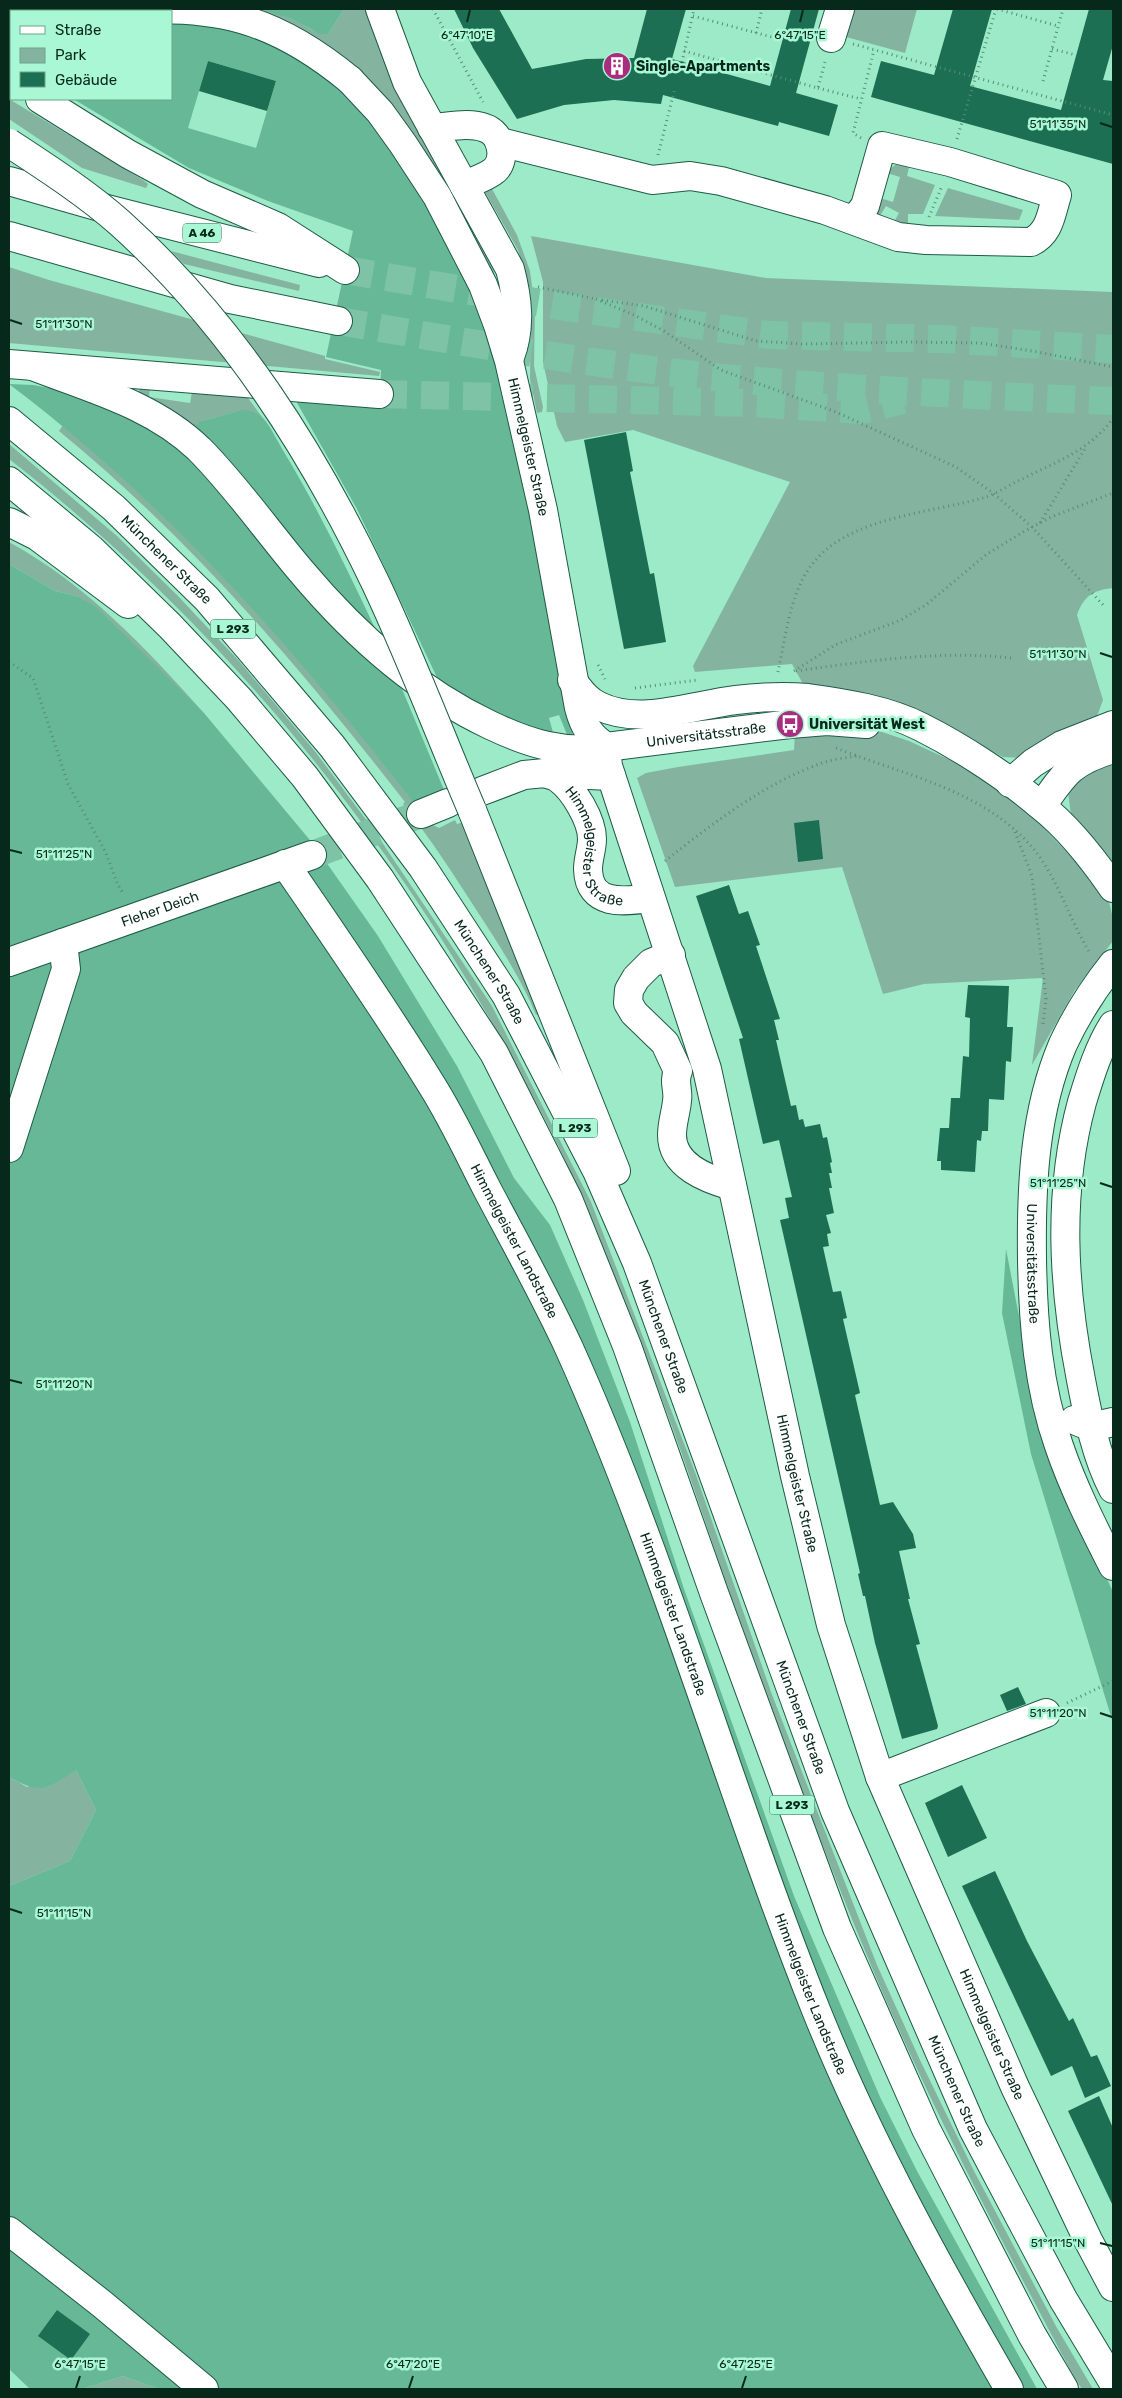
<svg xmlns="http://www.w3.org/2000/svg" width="1122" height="2398" viewBox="0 0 1122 2398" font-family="Rubik,sans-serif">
  <rect width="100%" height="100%" fill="#9ceac7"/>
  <path fill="#84b49f" d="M 249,9 C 263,9 279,14 292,19 C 304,24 314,34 328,34 L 344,9 L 369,9 L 485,250 L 493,269 L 499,291 Z
    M 846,9 L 917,9 L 905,53 L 839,35 Z
    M 9,99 L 143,180 L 148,184 L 146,188 L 82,168 L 9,119 Z
    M 901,162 L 910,163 L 907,176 L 935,185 L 923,214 L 908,214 L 908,230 L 891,227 L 899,213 L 886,206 L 878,219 L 872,213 L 880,198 L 893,202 L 900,177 L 887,173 L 892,167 Z
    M 491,187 L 517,235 L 530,271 L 535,308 L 534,366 L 543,407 L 542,412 L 537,413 L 530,379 L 531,306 L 526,277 L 518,250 L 485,192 Z
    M 948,188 L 1023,210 L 1019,220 L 935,216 Z
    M 531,236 L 766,278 L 1113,292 L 1113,588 C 1093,590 1084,596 1077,615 L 1103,700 L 1096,719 L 1022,758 L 1003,757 L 930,716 L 803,684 L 792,664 L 695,672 L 693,666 L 790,482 L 633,430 L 565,442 L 557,426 L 543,362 L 543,282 Z
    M 171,251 L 300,285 L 299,291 L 184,264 Z
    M 9,267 L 49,280 L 325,356 L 325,359 L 380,372 L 379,376 L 9,343 Z
    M 140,386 L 150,388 L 149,397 L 190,403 L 192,392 L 248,398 L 262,417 L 250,411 L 236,412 L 203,421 L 194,430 L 138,395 Z
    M 63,425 C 97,455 132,484 165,516 C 257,604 337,704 415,804 L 411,803 L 424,821 L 439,828 L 455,820 L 457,824 L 464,822 L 540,1014 L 536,1015 C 521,978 499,945 477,911 C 454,875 430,838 403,804 L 405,802 C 301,668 191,539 59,431 Z
    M 9,444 L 117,536 L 177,595 L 239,661 L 314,750 L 373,829 L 492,1006 L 591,1202 L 695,1472 L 771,1692 L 877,1965 L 920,2060 L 974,2171 L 1057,2328 L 1093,2389 L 1082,2389 L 1074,2377 C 1018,2272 962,2166 912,2058 C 865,1957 825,1852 785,1748 C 744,1644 712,1537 674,1432 C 646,1355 616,1278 584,1203 C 563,1151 536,1102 509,1053 C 384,825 214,618 9,459 Z
    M 9,542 C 87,585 145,647 204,713 L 76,596 L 55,591 L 9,564 Z
    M 848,728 L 879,731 L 909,741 L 963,766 L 1033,817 L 1088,874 L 1109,902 L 1113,918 L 1113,941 L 1075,990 L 1032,1065 L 1043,978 L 924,984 L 883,994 L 842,867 L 675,887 L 637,778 L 646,773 L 678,767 L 794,750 L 795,734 Z
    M 1097,759 L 1113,766 L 1113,862 L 1071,815 L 1068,792 Z
    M 76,1770 L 96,1810 L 70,1861 L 9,1886 L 9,1777 L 27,1787 Z
    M 123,2376 L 159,2389 L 82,2389 Z"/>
  <path fill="#66b896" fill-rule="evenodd" d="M 260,9 L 344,9 L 328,34 L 320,34 L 292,19 Z
    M 171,18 L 237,27 L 321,69 L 392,145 L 455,248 L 496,359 L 519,458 L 573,737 L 568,737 L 559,715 L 549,718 L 554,736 L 529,730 L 442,688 L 357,509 L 296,401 L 380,405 L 381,370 L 326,357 L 353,231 L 268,201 L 189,168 L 75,100 L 171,99 ZM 208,61 L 276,81 L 256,148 L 188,128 Z
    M 9,384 L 33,385 L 72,392 L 95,399 L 177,443 L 397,677 L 447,797 L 420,811 C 296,651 172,507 9,384 Z
    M 239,411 C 247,409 254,412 261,416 C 270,424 277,441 284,452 C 320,512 350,575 380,639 L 353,614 L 194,430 L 199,422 Z
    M 9,564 L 55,591 L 76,596 L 96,607 L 204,713 L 314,845 L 378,936 L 457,1066 L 514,1178 L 550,1225 L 583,1300 L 630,1422 L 684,1589 L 794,1896 L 880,2097 L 917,2171 L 1037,2389 L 159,2389 L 123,2376 L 82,2389 L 30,2389 L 9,2369 L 9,1886 L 70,1861 L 96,1810 L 76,1770 C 47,1789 41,1795 9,1777 Z
    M 1006,1249 L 1028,1363 L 1050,1454 L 1113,1592 L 1113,1723 L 1031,1454 L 1002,1313 Z"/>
  <path fill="#1c6f52" d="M 454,9 L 499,9 L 532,69 L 586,59 L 634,58 L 647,9 L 686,9 L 672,59 L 770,86 L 791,9 L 819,9 L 796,93 L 838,105 L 829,136 L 779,122 L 778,126 L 663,95 L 661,104 L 614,100 L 564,105 L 517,119 L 473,48 Z
    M 953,9 L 992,9 L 970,86 L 1061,110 L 1089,9 L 1113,9 L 1113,45 L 1103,80 L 1113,81 L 1113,164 L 871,97 L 881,61 L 934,75 Z
    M 208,61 L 276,81 L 267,111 L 199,91 Z
    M 626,432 L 633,471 L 630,472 L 650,574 L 654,573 L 666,642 L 624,649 L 584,440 Z
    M 819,820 L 823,859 L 798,862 L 794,823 Z
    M 729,885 L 739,914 L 748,911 L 760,945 L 756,946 L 780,1019 L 774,1020 L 779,1040 L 776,1040 L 791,1106 L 796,1105 L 799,1120 L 803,1119 L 805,1127 L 820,1124 L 823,1138 L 827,1137 L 832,1162 L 830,1163 L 832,1173 L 829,1173 L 832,1188 L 829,1188 L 834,1213 L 826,1215 L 831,1233 L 827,1234 L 829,1246 L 823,1247 L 833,1292 L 841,1291 L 847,1318 L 843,1319 L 860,1393 L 855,1395 L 880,1505 L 893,1502 L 913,1534 L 916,1548 L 899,1551 L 910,1599 L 908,1599 L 920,1644 L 916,1645 L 938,1726 L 937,1729 L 902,1739 L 875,1643 L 865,1596 L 863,1596 L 858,1574 L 860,1573 L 780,1220 L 789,1218 L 785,1198 L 792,1197 L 779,1140 L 763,1144 L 739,1039 L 743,1038 L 696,896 Z
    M 968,985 L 1009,986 L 1007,1027 L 1013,1027 L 1011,1062 L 1006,1061 L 1004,1100 L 989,1099 L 988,1131 L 982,1131 L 981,1141 L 977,1140 L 975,1172 L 941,1170 L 941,1161 L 937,1161 L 940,1128 L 949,1128 L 951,1098 L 960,1098 L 963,1056 L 969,1057 L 970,1018 L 965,1017 Z
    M 1018,1687 L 1026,1704 L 1007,1711 L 1000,1695 Z
    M 962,1785 L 987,1838 L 948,1857 L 925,1803 Z
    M 995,1871 L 1027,1941 L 1069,2021 L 1073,2018 L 1091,2057 L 1097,2055 L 1111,2086 L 1085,2098 L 1072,2066 L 1051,2076 L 962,1886 Z
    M 1099,2096 L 1113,2128 L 1113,2206 L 1068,2111 Z
    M 57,2310 L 90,2334 L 71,2360 L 38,2336 Z"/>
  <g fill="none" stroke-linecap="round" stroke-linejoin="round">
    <path stroke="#7ec3a5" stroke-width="28" stroke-dasharray="28 14" stroke-linecap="butt" d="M 312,855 L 421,814"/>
    <path stroke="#7ec3a5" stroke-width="28" stroke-dasharray="28 14" stroke-linecap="butt" d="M 345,270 L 565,307 L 769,335 L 941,339 L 1113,349
      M 338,321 C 477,344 616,369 757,381 C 876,391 994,396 1113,401
      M 379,394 L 751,403 L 860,410 L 903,400"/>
    <defs>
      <g id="minor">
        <path d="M 380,9 L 407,82 L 510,269 C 518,299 521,328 510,357"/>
        <path d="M 831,38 L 840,9"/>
        <path id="s1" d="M 350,80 L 380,112 L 403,144 L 437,196 L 483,285 L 498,325 L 509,361 L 543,510 L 579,708 C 584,727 590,736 606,747"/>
        <path d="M 432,128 C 449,127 469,122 485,128 C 501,133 507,158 495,170 C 487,177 474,181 464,185"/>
        <path d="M 500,142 L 652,180 L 690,176 L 721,181 L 825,210 L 898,237 L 926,240 L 1031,242 C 1050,233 1051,214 1057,195 L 950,162 L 882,146 L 865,206 L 855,219"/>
        <path d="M 572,680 C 580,690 586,700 599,706 C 640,726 693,705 736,700 C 760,697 784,696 808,698 C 845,703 888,710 921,727 C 961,747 1007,777 1041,806 C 1069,828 1093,859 1113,888"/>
        <path id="s2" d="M 606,747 L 608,766 L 707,1069 L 795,1476 L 831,1625 L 880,1777 L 1015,2087 L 1088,2240 L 1113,2287"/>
        <path id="s3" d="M 606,747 L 790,724 L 827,721 L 866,724"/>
        <path id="s4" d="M 545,773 C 550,775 556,776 559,779 C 574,790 592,820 592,839 C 592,849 588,859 588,869 C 589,906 623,902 650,898"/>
        <path d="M 1010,783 L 1033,763 L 1062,745 L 1113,725"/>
        <path d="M 482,791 L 524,775 L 545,773 L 611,776"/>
        <path d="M 1042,806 C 1065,772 1073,761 1113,749"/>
        <path d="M 421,814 L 448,803"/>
        <path id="s5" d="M 285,864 C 335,937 385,1009 431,1084 C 452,1117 469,1154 487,1189 C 515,1242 544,1294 569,1348 C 666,1563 729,1792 816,2010 C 869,2142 938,2266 1009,2389"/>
        <path d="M 671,955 L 651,963 L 636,978 L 629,990 L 628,1003 L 634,1013 L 665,1043 L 678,1071 C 673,1082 679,1090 677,1101 C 676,1112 672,1123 672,1135 C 672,1166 707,1179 732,1186"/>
        <path id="s6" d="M 9,962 L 312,855"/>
        <path id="s7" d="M 1113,964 C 1094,988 1076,1016 1063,1044 C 1034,1112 1031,1186 1032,1259 C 1033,1322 1038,1386 1059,1446 C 1073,1487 1093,1527 1113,1566"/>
        <path d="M 1113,1025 C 1098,1049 1090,1076 1082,1102 C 1057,1194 1063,1288 1081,1380 C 1088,1417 1096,1456 1113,1489"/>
        <path d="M 9,1148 L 66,969 L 63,943"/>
        <path d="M 1074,1420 L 1091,1427 L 1113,1422"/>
        <path d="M 880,1777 L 1046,1713"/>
        <path d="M 9,2231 L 102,2304 L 204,2389"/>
      </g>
      <g id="highway">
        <path d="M 119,11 C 215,3 275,18 350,80"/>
        <path d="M 9,17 L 11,17"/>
        <path d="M 9,80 L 11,81"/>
        <path d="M 40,99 L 128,154 L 202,194 L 278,227 L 345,270"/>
        <path d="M 9,181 L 107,209 L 319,263"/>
        <path d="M 9,236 L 230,299 L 338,321"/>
        <path d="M 9,364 L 379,394"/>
        <path d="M 35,367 C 92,389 153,405 199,449 C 236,486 267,531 301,571 C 353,633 416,690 490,725 C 528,743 564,755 606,747"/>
        <path id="s8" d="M 9,421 L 114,508 L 207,599 L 332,746 L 423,868 L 506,995 L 597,1171 L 637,1263 L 835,1811 L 973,2129 L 1063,2299 L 1113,2382"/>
        <path d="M 9,481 L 91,549 L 170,626 L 239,699 L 305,777 L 380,879 L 494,1053 L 568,1199 L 627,1346 L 714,1593 L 837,1928 L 926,2129 L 1032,2335 L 1064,2389"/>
        <path d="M 9,522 L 37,536 L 128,604"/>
        <path d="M 472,810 L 616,1171"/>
      </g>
    </defs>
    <use href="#minor" stroke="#1f5b45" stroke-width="30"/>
    <use href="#highway" stroke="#1f5b45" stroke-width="30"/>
    <path stroke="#558e76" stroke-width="3" stroke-dasharray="1 4" stroke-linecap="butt" d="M 433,9 L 483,102
      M 997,9 L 1058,26
      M 693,16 L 783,40
      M 756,33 L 762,9
      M 853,44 L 1113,115
      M 1052,49 L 1076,55
      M 684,51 L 818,88 L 825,62
      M 682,62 L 694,9
      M 1043,81 L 1063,9
      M 818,88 L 861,99
      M 861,138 L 853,133 L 874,50
      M 957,139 L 996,9
      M 658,155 L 675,88
      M 929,217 L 942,186
      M 538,287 L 596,299
      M 596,299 L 634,315 L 664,331 L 721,370 L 836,412 L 956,467 L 993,493 L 1032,527 L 1104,606
      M 602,300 L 644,306 L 756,341 L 803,344 L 907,342 L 981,343 L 1038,352 L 1113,367
      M 1040,523 L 1086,447
      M 9,662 L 33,678 L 68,784 L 106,853 L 117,883 L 124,895
      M 598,665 L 605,679
      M 794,671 L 835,645 L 901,620 L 927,604 L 987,554 L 1023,532 L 1051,517 L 1113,493
      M 796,671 C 867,661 940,650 1011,658
      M 778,672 C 785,640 789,599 808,570 C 843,516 930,514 986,497 C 998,493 1009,485 1020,480 C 1054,463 1091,450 1113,418
      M 635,688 L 698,680
      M 836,748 C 904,775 988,791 1036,852 C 1059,882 1070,921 1090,953
      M 1015,832 L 1032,876 L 1046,999 L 1043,1024
      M 665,861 C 712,824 765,783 822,763 C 833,759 845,758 857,756
      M 1067,1703 L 1113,1681"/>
    <use href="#minor" stroke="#fff" stroke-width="28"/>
    <use href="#highway" stroke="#fff" stroke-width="28"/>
    <defs>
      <path id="highway-bridge" d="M 9,143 C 47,168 86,193 120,223 C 232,324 312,450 376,584 C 411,658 440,735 472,810"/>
    </defs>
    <use href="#highway-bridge" stroke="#1f5b45" stroke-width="30" stroke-linecap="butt"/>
    <use href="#highway-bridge" stroke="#fff" stroke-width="28"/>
  </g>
  <path fill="none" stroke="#07291c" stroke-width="2" d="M 467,22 L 470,10M 800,22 L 803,10M 1100,123 L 1112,127M 10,320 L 22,324M 1100,653 L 1112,657M 10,850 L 22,853M 1100,1183 L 1112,1187M 10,1380 L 22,1383M 1100,1713 L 1112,1717M 10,1909 L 22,1913M 1100,2243 L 1112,2246M 76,2388 L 80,2376M 409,2388 L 413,2376M 742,2388 L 746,2376"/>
  <defs>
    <symbol id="building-disc" viewBox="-11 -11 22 22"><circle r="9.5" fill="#a92c7e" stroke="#a9f7d4"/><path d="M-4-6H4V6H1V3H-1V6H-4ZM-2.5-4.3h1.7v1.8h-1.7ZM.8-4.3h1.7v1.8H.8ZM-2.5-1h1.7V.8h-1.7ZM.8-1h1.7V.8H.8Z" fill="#fff"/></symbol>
    <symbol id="bus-disc" viewBox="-11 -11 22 22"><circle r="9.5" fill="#a92c7e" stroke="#a9f7d4"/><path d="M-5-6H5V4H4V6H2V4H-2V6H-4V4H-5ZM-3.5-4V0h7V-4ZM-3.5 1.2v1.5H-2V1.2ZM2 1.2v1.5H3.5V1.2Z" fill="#fff"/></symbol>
  </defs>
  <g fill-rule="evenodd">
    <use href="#building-disc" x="601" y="50" width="32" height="32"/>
    <use href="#bus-disc" x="774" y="708" width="32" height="32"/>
  </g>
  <g text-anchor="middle" stroke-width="5" stroke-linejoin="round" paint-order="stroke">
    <g fill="#a9f7d4" stroke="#386753" stroke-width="1">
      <rect x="183" y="223.5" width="38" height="19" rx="4"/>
      <rect x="210.5" y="619.5" width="45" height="19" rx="4"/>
      <rect x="552.5" y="1118.5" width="45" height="19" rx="4"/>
      <rect x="769.5" y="1795.5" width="45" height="19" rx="4"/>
    </g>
    <g font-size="12" font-weight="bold" fill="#07291c">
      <text x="202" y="237">A 46</text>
      <text x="233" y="633">L 293</text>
      <text x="575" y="1132">L 293</text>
      <text x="792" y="1809">L 293</text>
    </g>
    <g font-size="14" font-weight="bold" fill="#07291c" stroke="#a9f7d4" text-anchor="start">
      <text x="636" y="71">Single-Apartments</text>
      <text x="809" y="729">Universität West</text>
    </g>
    <g font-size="14" fill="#07291c" stroke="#a9f7d4">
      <text dy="5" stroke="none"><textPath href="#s1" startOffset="414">Himmelgeister Straße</textPath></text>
      <text dy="5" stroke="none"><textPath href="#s8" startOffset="210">Münchener Straße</textPath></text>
      <text dy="5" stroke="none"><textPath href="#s3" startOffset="101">Universitätsstraße</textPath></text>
      <text dy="5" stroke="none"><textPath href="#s4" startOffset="99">Himmelgeister Straße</textPath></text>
      <text dy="5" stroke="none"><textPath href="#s6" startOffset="160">Fleher Deich</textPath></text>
      <text dy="5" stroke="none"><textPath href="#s8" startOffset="735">Münchener Straße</textPath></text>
      <text dy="5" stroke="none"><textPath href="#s5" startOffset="442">Himmelgeister Landstraße</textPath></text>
      <text dy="5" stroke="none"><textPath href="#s7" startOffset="318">Universitätsstraße</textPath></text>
      <text dy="5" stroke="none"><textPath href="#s8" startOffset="1140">Münchener Straße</textPath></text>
      <text dy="5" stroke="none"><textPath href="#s2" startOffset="762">Himmelgeister Straße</textPath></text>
      <text dy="5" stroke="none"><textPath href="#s5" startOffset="848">Himmelgeister Landstraße</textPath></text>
      <text dy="5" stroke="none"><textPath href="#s8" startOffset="1545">Münchener Straße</textPath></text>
      <text dy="5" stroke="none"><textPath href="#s5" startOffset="1252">Himmelgeister Landstraße</textPath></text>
      <text dy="5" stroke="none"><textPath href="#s2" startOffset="1348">Himmelgeister Straße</textPath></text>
      <text dy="5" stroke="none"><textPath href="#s8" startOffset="1950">Münchener Straße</textPath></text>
    </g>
  </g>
  <g font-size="12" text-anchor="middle" fill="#07291c" stroke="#a9f7d4" stroke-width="5" stroke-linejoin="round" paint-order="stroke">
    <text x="467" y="39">6°47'10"E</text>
    <text x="800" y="39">6°47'15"E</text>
    <text x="1058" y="128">51°11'35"N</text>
    <text x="64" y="328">51°11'30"N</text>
    <text x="1058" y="658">51°11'30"N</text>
    <text x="64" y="858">51°11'25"N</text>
    <text x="1058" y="1187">51°11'25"N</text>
    <text x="64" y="1388">51°11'20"N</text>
    <text x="1058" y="1717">51°11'20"N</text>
    <text x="64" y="1917">51°11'15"N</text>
    <text x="1058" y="2247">51°11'15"N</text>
    <text x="80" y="2368">6°47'15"E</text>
    <text x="413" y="2368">6°47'20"E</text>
    <text x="746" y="2368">6°47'25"E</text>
  </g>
  <rect width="1122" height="2398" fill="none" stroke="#07291c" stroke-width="20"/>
  <rect x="10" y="10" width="162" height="90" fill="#a9f7d4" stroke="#68a58a"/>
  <rect x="20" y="26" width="25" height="8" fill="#ffffff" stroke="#68a58a"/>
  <text x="55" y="35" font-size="15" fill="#07291c">Straße</text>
  <rect x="20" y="48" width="25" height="15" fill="#84b49f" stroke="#68a58a"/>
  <text x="55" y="60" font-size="15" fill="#07291c">Park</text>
  <rect x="20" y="72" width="25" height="15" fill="#1c6f52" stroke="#68a58a"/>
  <text x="55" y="85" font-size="15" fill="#07291c">Gebäude</text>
</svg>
